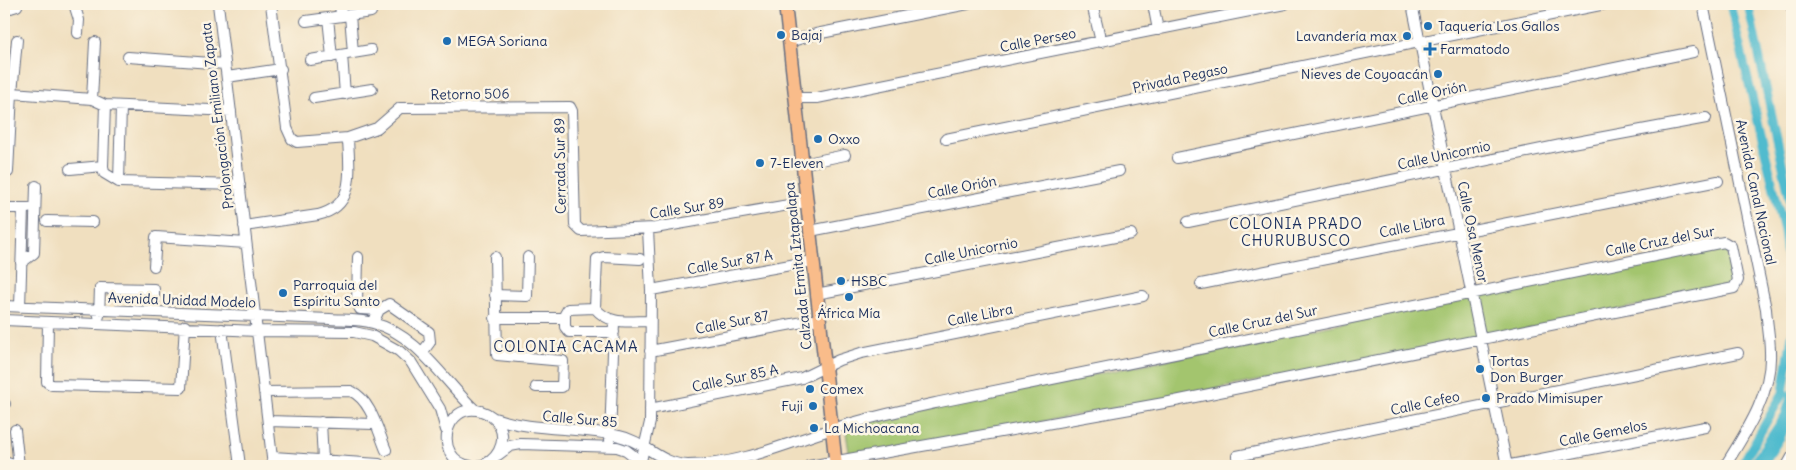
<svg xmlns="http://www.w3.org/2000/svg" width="1796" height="470" viewBox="0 0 1796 470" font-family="Delius,sans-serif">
  <rect width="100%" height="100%" fill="#fcf5e5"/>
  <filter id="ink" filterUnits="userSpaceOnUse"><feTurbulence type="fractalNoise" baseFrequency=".02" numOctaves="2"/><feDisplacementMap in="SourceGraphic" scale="10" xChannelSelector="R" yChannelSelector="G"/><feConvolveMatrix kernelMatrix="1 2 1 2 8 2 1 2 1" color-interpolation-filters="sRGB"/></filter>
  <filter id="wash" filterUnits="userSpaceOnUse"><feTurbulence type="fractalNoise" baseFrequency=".0096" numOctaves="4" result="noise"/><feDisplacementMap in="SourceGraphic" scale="20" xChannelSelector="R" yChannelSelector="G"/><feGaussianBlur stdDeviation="1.12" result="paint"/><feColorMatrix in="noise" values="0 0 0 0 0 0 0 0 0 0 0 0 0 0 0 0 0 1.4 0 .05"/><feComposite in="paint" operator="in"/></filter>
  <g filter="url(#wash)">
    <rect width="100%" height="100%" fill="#f0dfbf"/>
    <path fill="#a3c56e" stroke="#5f7a66" d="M 1723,245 C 1730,254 1733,275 1731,286 L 1469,341 L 850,458 L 845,426 Z"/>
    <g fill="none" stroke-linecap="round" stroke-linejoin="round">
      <path stroke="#51bbce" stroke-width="9" d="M 1730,4 L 1784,231 L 1792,301
        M 1748,4 L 1792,209
        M 1741,466 L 1783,393 L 1792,335
        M 1752,466 L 1785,416 L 1792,394
        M 1762,466 L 1781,436 L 1788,418"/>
    </g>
  </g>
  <g filter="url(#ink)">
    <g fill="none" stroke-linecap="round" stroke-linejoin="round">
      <defs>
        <path id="minor" d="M 74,4 L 79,20 L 78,33
          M 218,4 L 273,466
          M 271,4 L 287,128 L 292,139 L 297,142 L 348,138 L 377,128 L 400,108 L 570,107 L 572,111 L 575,225 L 581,231 L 655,228 L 806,202
          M 340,4 L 341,16
          M 1092,4 L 1101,42
          M 1153,4 L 1158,30
          M 1412,4 L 1507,466
          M 1703,4 L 1766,309 C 1767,323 1770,338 1770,352 C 1772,394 1746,432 1725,466
          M 1791,4 L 1792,8
          M 4,10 L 17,6
          M 350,15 L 353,53
          M 328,18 L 332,57
          M 306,21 L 371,12
          M 789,42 L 816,34 L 968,4
          M 342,55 L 345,94
          M 128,57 L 225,64
          M 310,60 L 371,50
          M 227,77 L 281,69
          M 12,93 L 17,40
          M 314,98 L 372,89
          M 795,98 L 817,98 L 1285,4
          M 92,99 L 95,42
          M 105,105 L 103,166 L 104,173 L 119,182 L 240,185
          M 946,139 L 1605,4
          M 1177,158 L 1693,52
          M 802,164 L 845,155
          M 70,169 L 103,166
          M 8,172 L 12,93 L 92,99 L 105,105 L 231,111
          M 119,182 L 121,106
          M 4,208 L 28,208
          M 47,221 L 93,222
          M 1188,222 L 1561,145 L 1706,118
          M 244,226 L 318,215 C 357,206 349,169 348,138
          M 810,231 L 1119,171
          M 358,257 L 357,303 L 360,309 L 379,310
          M 495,257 L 497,355 L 563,361 L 562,387 L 536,387
          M 21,263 L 34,253 L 36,186
          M 154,266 L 156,237 L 246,243
          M 1201,284 L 1718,181
          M 651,290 L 813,261
          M 816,294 L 1131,234
          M 495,295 L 527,296 L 528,257
          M 4,306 L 330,319 C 344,320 359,319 373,323 C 417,334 443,380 475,410
          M 20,307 L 23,208
          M 595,308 L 568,309 L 565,314 L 565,327 L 569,332 L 614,332
          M 595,308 L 597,259 L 604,257 L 640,259
          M 595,308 C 610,326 629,321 650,321
          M 99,316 L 100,288 L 154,289 L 154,312
          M 495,318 L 565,318
          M 4,320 L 257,331 L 354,332 L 372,336 L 399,351 L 411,362 L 440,409 L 446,430
          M 48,322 L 47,382 L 52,385 L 181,388 L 185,326
          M 373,323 L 379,310 L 389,304 L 429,332 L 430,342 L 422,353
          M 222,329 L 240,466
          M 650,351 L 819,319
          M 264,392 L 351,391 C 371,400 378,431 386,450
          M 4,404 L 5,404
          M 650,409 L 802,378 L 839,360 L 861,353 L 1143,296
          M 494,418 C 535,432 578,426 619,436 C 645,441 661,465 688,465 C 738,465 783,445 829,430 C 865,418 903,410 940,402 C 1201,348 1462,294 1724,242 L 1731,246 L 1738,280 L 1734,288 L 1175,401 L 809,466
          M 268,421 L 374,424
          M 321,422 L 323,460
          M 15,430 L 19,466
          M 610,440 L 614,322
          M 498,455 L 510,446 L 521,444 L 617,447 L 626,450 L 647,466
          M 1237,456 L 1738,353
          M 273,457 L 379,464 L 379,466
          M 641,461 L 650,422 L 651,290 L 648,229
          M 4,462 L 18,466
          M 470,466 C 432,459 444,401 481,411 C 488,413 496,419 499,425 C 508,443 496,463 478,466
          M 1505,466 L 1705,427
          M 1787,466 L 1792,457"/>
        <path id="major" d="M 785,4 L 836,466"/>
      </defs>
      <use href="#minor" stroke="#666d80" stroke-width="12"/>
      <use href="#major" stroke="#666d80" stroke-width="15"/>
      <use href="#minor" stroke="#fff" stroke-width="10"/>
      <use href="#major" stroke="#f9bc8a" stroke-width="12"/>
    </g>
  </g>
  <g fill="#1f6fb2" stroke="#fcf5e5" stroke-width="2">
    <circle cx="1428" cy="26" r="5"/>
    <circle cx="781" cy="35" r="5"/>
    <circle cx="1407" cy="36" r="5"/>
    <circle cx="447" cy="41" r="5"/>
    <path d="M1427.5 41.5h5v5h5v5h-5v5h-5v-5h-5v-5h5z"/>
    <circle cx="1438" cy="74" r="5"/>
    <circle cx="818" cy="139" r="5"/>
    <circle cx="760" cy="163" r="5"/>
    <circle cx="841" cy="281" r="5"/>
    <circle cx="283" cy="293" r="5"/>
    <circle cx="849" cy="297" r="5"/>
    <circle cx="1480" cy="369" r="5"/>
    <circle cx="810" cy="389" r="5"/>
    <circle cx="1486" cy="398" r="5"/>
    <circle cx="813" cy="406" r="5"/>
    <circle cx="814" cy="428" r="5"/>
  </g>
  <g text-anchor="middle" stroke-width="5" stroke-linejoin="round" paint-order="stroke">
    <g font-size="14" fill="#1b2f5e" stroke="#fcf5e5" text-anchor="start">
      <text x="1438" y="31">Taquería Los Gallos</text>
      <text x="791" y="40">Bajaj</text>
      <text x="1397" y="41" text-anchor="end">Lavandería max</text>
      <text x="457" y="46">MEGA Soriana</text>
      <text x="1440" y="54">Farmatodo</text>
      <text x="1428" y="79" text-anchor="end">Nieves de Coyoacán</text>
      <text x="828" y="144">Oxxo</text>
      <text x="770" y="168">7-Eleven</text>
      <text x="851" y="286">HSBC</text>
      <text x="293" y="290">Parroquia del<tspan x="293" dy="16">Espíritu Santo</tspan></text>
      <text x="849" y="318" text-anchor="middle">África Mía</text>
      <text x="1490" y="366">Tortas<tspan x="1490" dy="16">Don Burger</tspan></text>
      <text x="820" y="394">Comex</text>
      <text x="1496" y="403">Prado Mimisuper</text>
      <text x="803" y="411" text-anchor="end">Fuji</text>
      <text x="824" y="433">La Michoacana</text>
    </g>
    <g font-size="14" fill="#1b2f5e" stroke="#fcf5e5">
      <text transform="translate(1038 40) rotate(-11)" y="5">Calle Perseo</text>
      <text transform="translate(1180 78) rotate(-12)" y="5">Privada Pegaso</text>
      <text transform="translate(1432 93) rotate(-12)" y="5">Calle Orión</text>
      <text transform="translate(470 94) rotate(-1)" y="5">Retorno 506</text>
      <text transform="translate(217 116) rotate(-97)" y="5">Prolongación Emiliano Zapata</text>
      <text transform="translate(1444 155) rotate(-12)" y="5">Calle Unicornio</text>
      <text transform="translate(560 166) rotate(-91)" y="5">Cerrada Sur 89</text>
      <text transform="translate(962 187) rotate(-11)" y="5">Calle Orión</text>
      <text transform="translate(1756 192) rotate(78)" y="5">Avenida Canal Nacional</text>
      <text transform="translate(687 208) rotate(-9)" y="5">Calle Sur 89</text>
      <text transform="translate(1412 226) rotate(-12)" y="5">Calle Libra</text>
      <text transform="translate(1473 232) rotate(78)" y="5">Calle Osa Menor</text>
      <text transform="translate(1660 241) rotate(-11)" y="5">Calle Cruz del Sur</text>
      <text transform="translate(971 251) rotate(-11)" y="5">Calle Unicornio</text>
      <text transform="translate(730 262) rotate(-10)" y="5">Calle Sur 87 A</text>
      <text transform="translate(798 266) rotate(-96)" y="5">Calzada Ermita Iztapalapa</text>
      <text transform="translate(182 300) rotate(2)" y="5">Avenida Unidad Modelo</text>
      <text transform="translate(980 315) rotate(-11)" y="5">Calle Libra</text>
      <text transform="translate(1263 321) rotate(-12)" y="5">Calle Cruz del Sur</text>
      <text transform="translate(732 322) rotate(-11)" y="5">Calle Sur 87</text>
      <text transform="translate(735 378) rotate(-12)" y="5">Calle Sur 85 A</text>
      <text transform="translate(1425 403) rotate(-12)" y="5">Calle Cefeo</text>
      <text transform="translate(580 419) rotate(5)" y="5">Calle Sur 85</text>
      <text transform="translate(1603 433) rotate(-11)" y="5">Calle Gemelos</text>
    </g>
    <g font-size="15" letter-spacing="1" fill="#1b2f5e" stroke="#fcf5e5">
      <text x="1296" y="229">COLONIA PRADO<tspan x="1296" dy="17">CHURUBUSCO</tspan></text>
      <text x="566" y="352">COLONIA CACAMA</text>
    </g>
  </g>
  <rect width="1796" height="470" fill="none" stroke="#fcf5e5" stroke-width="20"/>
</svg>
